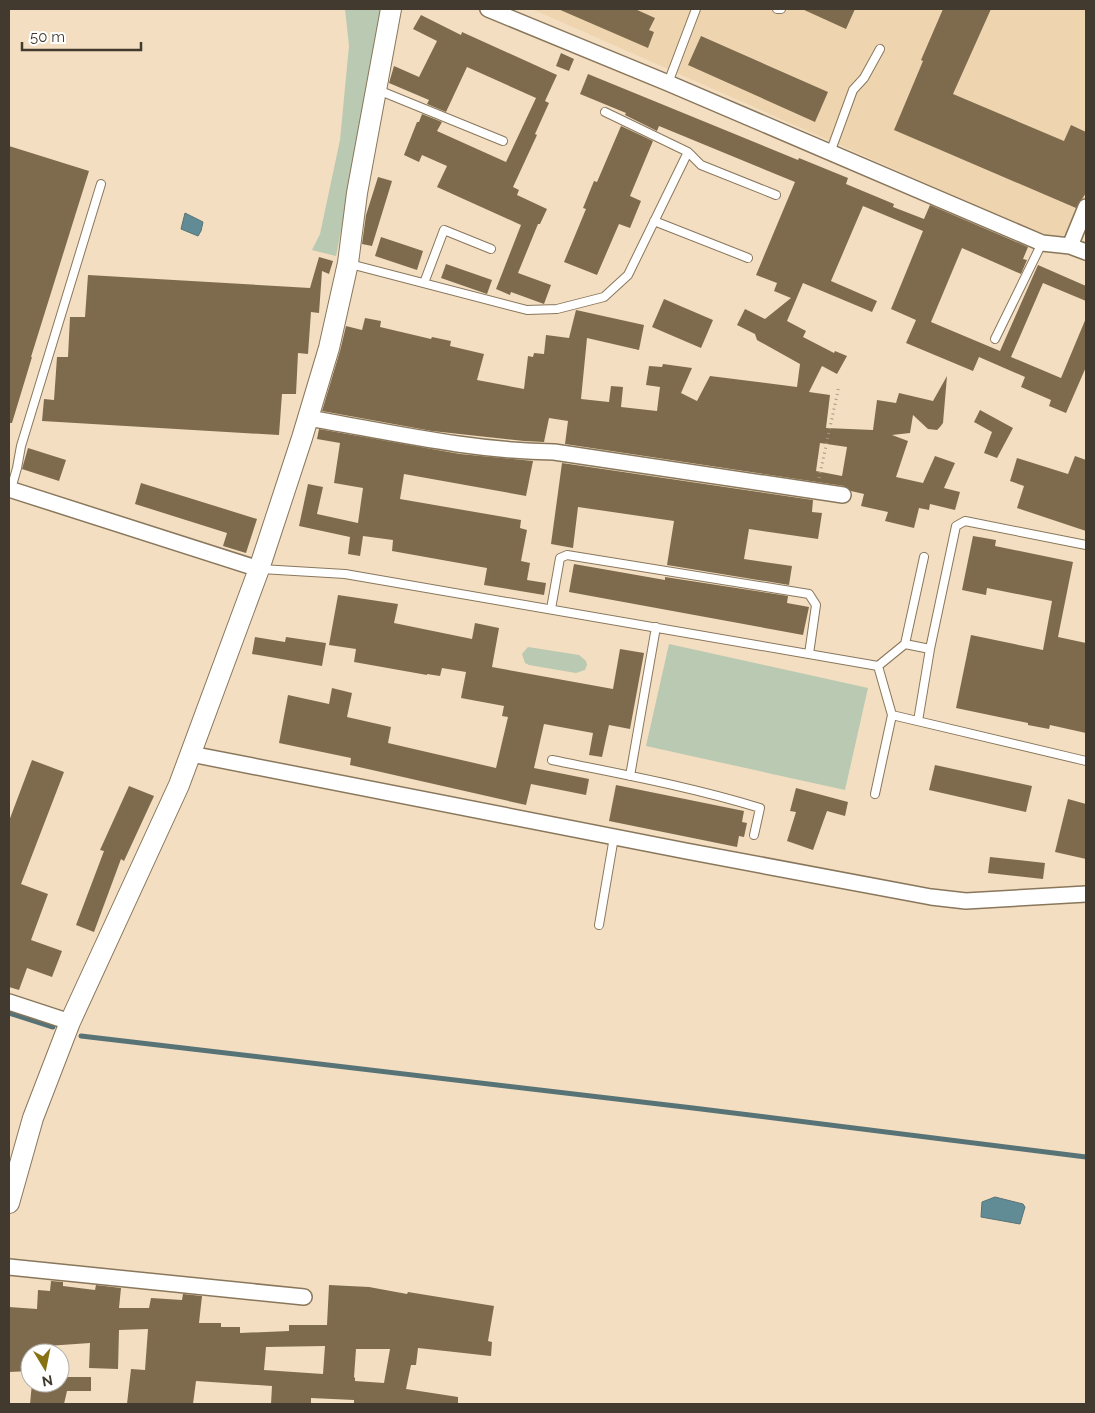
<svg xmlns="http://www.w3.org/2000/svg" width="1095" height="1413" viewBox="0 0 1095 1413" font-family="Raleway,sans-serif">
  <rect width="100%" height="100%" fill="#f3dec1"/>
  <path fill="#eed5b0" d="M 532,9 L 1086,9 L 1086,198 L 1074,229 L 1062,236 L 1048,237 Z"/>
  <path fill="#b9c9b2" d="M 345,9 L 384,9 L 336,256 L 312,250 L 320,234 L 340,140 L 349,46 Z
    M 669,644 L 868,688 L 845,790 L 646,746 Z
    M 528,647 L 579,655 L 586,661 L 587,665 L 585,670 L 576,673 L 529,665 L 525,663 L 522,654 Z"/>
  <path fill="#618c95" stroke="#587376" d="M 185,213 L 203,222 L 201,231 L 198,236 L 181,229 Z
    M 995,1197 L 1023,1204 L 1025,1207 L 1020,1224 L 981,1217 L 982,1202 Z"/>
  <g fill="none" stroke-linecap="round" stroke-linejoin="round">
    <path stroke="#587376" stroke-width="5" d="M 9,1013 L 53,1027
      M 81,1036 L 693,1108 L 1086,1157"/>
  </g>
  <path fill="#7e6b4e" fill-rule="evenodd" d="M 558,9 L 635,9 L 655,18 L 649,30 L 654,32 L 648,48 Z
    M 802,9 L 855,9 L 846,29 Z
    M 943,9 L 991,9 L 953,94 L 1064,141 L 1071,125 L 1086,132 L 1086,193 L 1076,208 L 894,130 L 923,61 L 921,60 Z
    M 421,15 L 461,35 L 462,32 L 557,75 L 545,101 L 549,103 L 535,134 L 537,135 L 513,187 L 519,190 L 517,195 L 547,209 L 540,224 L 538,224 L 518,273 L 551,285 L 544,304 L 511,292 L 510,295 L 496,289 L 521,225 L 437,187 L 447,166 L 422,155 L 419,162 L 404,155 L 417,122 L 419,122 L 422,114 L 442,122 L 437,131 L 506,162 L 536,98 L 467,67 L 446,112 L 427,104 L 429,100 L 389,83 L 394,66 L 419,77 L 437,41 L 413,29 Z
    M 701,36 L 828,92 L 815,122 L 688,65 Z
    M 561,53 L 574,59 L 569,71 L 556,66 Z
    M 588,74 L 798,160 L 799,158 L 848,178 L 846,184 L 894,204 L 893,207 L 924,219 L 930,205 L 1028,247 L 1023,259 L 1027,260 L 1021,274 L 962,248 L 931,322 L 1000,351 L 1038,265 L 1086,286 L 1086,301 L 1043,283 L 1011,357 L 1061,378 L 1086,318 L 1086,367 L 1066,413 L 1049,406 L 1051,400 L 1021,387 L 1025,377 L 979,357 L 973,371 L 906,343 L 916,320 L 891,309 L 923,231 L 863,206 L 831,281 L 877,301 L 872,312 L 803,283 L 787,321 L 806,331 L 803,337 L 834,353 L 835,351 L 847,356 L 837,374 L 822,366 L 809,392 L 830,395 L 826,428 L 873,430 L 877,400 L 896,403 L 899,393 L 933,401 L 947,376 L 943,423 L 940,427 L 937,430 L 928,429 L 913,415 L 910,433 L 892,435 L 908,441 L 896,477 L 923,483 L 935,456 L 955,463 L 944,488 L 960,492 L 955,510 L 930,504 L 929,510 L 919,508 L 914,528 L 885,521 L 888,512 L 861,506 L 864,494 L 851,491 L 844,486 L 565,444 L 568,421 L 549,418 L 544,442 L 524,441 L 432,431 L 322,411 L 340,351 L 346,326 L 362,330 L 365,318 L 381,321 L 380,327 L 431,339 L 432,337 L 451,341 L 450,346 L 484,354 L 477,380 L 524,389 L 528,356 L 533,357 L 534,353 L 544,354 L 546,335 L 569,338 L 576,310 L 644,325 L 639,350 L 587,338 L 581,399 L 609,402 L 611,386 L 623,387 L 621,407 L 657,411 L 660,387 L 646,385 L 649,366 L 662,367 L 663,364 L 692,368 L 681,393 L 697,401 L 710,376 L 797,387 L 800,364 L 757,340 L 755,334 L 737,325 L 745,309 L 765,319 L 791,298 L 774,291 L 777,283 L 756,275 L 795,182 L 659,126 L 657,131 L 625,115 L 626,113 L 580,94 ZM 820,443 L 847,447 L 842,476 L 816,471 Z
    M 621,126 L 653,141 L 630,196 L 641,201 L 630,228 L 619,224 L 597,275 L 564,262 L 586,209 L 583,208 L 594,181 L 597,182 Z
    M 9,146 L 89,171 L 31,357 L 32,357 L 12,423 L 9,423 Z
    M 378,177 L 392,181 L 372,246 L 362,244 L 366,215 Z
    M 381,237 L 423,251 L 417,270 L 375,256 Z
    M 319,257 L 333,261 L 329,274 L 322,271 L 319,313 L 311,312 L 308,354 L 298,353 L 296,394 L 282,394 L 279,435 L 42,421 L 44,399 L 54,400 L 57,357 L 68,357 L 70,317 L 85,317 L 88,275 L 310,288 Z
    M 446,264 L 492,280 L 487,294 L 441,278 Z
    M 664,299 L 713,320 L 701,348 L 652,327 Z
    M 980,410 L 1013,428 L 997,458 L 984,453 L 992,432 L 974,422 Z
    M 319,429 L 460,454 L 533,461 L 526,496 L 404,474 L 400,499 L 521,520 L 520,528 L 527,530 L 521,561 L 530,563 L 527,580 L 546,583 L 544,595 L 484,585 L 487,568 L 392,551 L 393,540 L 363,536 L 360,556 L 348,554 L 350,537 L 299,526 L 308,484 L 323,487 L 317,514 L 358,523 L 363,488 L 334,483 L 340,443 L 317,439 Z
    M 28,448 L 66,460 L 59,481 L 22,469 Z
    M 1075,456 L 1086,460 L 1086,531 L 1017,508 L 1024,486 L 1010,481 L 1017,458 L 1068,474 Z
    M 562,463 L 813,500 L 812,512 L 822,513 L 818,539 L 749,529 L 744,559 L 792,566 L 789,585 L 667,565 L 674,521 L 578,507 L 573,548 L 551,544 Z
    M 141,483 L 257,519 L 246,553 L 223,546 L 227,533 L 135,504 Z
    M 973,536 L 996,540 L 995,546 L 1073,562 L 1058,637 L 1086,643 L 1086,733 L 1050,725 L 1049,729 L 1028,725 L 1028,723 L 956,708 L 971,635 L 1043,650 L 1052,601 L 987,588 L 986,595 L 962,590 Z
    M 574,564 L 665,580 L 665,577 L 788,596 L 787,603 L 809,607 L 803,635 L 569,592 Z
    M 338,595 L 398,604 L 394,623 L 472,639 L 475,623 L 499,628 L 492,667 L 613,689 L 620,649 L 644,653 L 630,729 L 609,725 L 602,757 L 589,755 L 593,733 L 544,724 L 534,768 L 589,779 L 586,795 L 531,784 L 526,805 L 350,765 L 351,758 L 279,743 L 288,695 L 329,704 L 332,688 L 352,693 L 347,717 L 391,727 L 388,743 L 496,768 L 508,717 L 502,716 L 504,706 L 461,698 L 466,672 L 442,668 L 440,676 L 427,674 L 427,675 L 354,662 L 356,649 L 329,645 Z
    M 255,637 L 285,642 L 286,637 L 326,643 L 322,666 L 252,654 Z
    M 32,760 L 64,772 L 21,884 L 48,894 L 31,940 L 62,951 L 52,977 L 27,968 L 19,990 L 9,987 L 9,821 Z
    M 935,765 L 1032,786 L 1026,812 L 929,790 Z
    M 616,785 L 744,811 L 742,822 L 747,823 L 744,837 L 739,836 L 737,847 L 609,821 Z
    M 129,786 L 154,796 L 124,861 L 121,859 L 94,932 L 76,925 L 104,851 L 100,850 Z
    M 796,788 L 848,802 L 845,816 L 827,811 L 813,850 L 787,841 L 796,812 L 790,811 Z
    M 1068,799 L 1086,804 L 1086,859 L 1055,852 Z
    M 990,857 L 1045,863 L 1043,879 L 988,873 Z
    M 51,1281 L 63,1282 L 63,1286 L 95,1290 L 96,1285 L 121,1288 L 119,1308 L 149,1308 L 151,1298 L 182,1300 L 183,1294 L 202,1296 L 199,1323 L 221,1323 L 221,1327 L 240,1327 L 240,1333 L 289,1331 L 289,1325 L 327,1325 L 329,1285 L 369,1287 L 407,1294 L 408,1292 L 494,1306 L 488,1341 L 492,1342 L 491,1356 L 418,1348 L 416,1365 L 411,1365 L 406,1389 L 458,1397 L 458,1404 L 354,1404 L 354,1400 L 311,1398 L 311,1404 L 271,1404 L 272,1386 L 196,1381 L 193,1404 L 127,1404 L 131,1369 L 145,1370 L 148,1329 L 119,1330 L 118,1369 L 89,1368 L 90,1343 L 47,1346 L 47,1353 L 30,1353 L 30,1371 L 9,1372 L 9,1307 L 37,1309 L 38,1290 L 50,1291 ZM 325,1346 L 323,1374 L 264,1370 L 266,1347 ZM 356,1349 L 390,1349 L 384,1383 L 355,1381 L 355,1378 L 354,1377 Z
    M 60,1377 L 91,1377 L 91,1391 L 67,1391 L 64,1404 L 30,1404 L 32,1383 L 60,1383 Z"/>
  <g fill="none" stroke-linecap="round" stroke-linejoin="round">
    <defs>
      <path id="service" d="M 777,9 L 781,9
        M 668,83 L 696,9
        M 378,90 L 503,141
        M 605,112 L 688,152 L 701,165 L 776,195
        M 830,153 L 853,90 L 864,78 L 880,49
        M 654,221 L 748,258
        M 350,264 L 527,310 L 557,309 L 604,297 L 628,275 L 688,152
        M 424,283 L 444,230 L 491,249
        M 995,339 L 1042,243
        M 11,489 L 17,468 L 21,446 L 101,184
        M 261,569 L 345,574 L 878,666 L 892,715 L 1086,761
        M 551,609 L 560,558 L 567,555 L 809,594 L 816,605 L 809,654
        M 905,644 L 924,557
        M 878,666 L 905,644 L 930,649
        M 918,721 L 930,649 L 956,526 L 965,521 L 1086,545
        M 552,760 C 621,774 692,787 760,808 L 754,835
        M 630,776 L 656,627
        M 875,794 L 892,715
        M 599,925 L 614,837"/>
      <path id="minor" d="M 488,9 L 668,83 L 1042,243 L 1070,246 L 1086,252
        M 1070,246 L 1086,207
        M 308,418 C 390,432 471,451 554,452 L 843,495
        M 9,489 L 259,569
        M 191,754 L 686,851 L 931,897 L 966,901 L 1086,894
        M 9,1002 L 70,1022
        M 9,1267 L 304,1297"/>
      <path id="tertiary" d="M 9,1203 L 33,1118 L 70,1022 L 179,785 L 259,569 L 302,438 L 329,348 L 348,263 L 357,193 L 391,9"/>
    </defs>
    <use href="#service" stroke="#89775c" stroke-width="10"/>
    <use href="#minor" stroke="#89775c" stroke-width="18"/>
    <use href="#tertiary" stroke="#89775c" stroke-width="22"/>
    <path stroke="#a4947f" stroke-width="3" stroke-dasharray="1 4" stroke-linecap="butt" d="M 819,478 L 839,386"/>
    <use href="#service" stroke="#fff" stroke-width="8"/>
    <use href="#minor" stroke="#fff" stroke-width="15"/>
    <use href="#tertiary" stroke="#fff" stroke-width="20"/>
  </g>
  <rect width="1095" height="1413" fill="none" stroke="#423a2e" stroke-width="20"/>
  <g transform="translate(45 1368) rotate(170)"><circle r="24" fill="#ffffff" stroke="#b3b0ab"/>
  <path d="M0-4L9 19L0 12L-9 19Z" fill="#887113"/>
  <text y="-8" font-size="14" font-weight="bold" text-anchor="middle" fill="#423a2e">N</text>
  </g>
  <path d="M22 42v8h119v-8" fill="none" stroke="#423a2e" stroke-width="2.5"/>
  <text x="30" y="42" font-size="15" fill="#423a2e" stroke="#ffffff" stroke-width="4" paint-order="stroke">50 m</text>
</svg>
